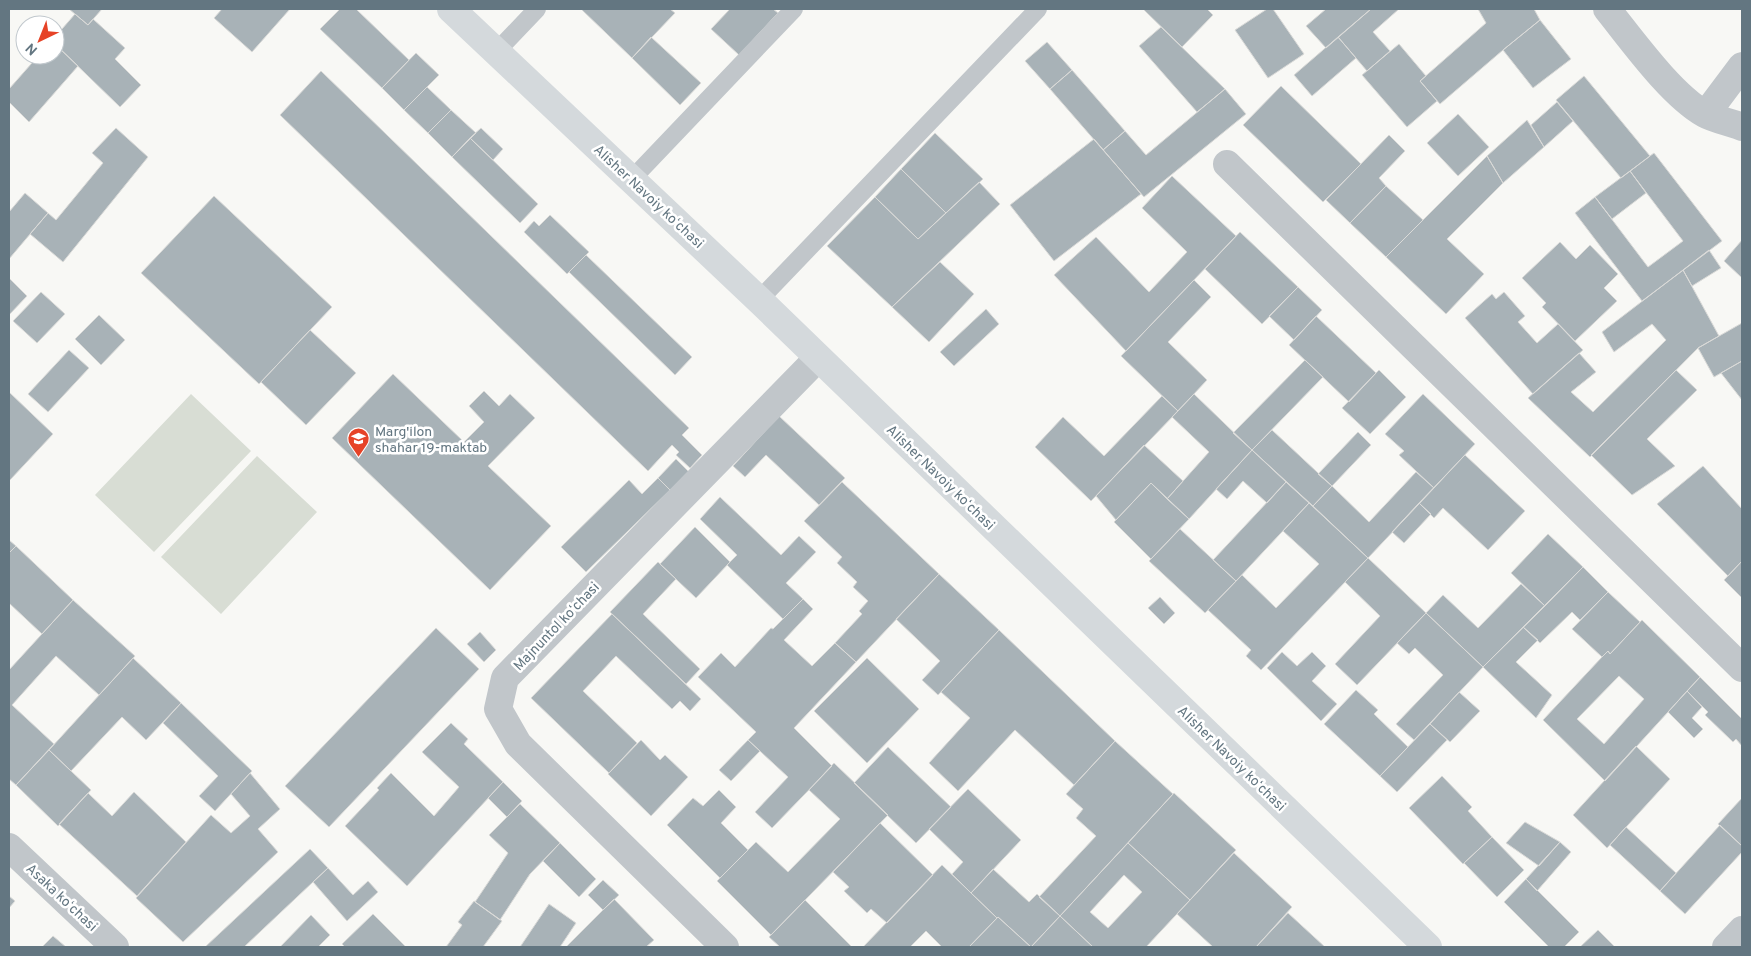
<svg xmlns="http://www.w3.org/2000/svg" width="1751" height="956" viewBox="0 0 1751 956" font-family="Overpass,sans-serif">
  <rect width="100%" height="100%" fill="#f8f8f5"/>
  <path fill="#d8ddd4" d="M 191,394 L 251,451 L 154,552 L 95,495 Z
    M 257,456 L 317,512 L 221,614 L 161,557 Z"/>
  <path fill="#a8b2b7" stroke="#dadad8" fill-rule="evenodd" d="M 69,9 L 102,9 L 88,25 Z
    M 222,9 L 290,9 L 252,52 L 214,18 Z
    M 340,9 L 356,9 L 409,60 L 382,88 L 320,29 Z
    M 581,9 L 670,9 L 675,13 L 632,58 Z
    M 730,9 L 773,9 L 778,13 L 739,55 L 711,29 Z
    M 1143,9 L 1207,9 L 1213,15 L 1182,47 Z
    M 1267,9 L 1273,9 L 1304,54 L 1268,78 L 1235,30 Z
    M 1326,9 L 1371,9 L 1326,48 L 1306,26 Z
    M 1371,9 L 1399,9 L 1373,32 L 1390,51 L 1367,71 L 1338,37 Z
    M 1478,9 L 1534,9 L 1540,20 L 1503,50 L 1440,104 L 1420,81 L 1486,23 Z
    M 75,14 L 88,25 L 93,19 L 125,48 L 115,59 L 141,85 L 120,107 L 55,44 L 55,37 Z
    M 1540,20 L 1571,59 L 1533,88 L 1503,50 Z
    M 1161,27 L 1225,89 L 1197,112 L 1139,46 Z
    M 651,37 L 701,83 L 680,105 L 632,58 Z
    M 1338,37 L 1356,58 L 1312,96 L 1294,75 Z
    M 1047,42 L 1072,70 L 1050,89 L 1025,61 Z
    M 55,44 L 78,66 L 29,122 L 9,102 L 9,89 L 39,55 L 55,55 Z
    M 1399,44 L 1426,76 L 1420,81 L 1437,101 L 1407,127 L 1362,75 Z
    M 416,53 L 439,75 L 404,110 L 382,88 Z
    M 1072,70 L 1125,131 L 1103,150 L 1050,89 Z
    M 321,71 L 689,428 L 682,435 L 702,455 L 690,468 L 676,455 L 679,452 L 672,445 L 648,471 L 280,115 Z
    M 1584,76 L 1650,156 L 1621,178 L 1556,100 Z
    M 1281,86 L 1361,164 L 1323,202 L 1243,125 Z
    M 427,87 L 451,110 L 428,133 L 404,110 Z
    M 1225,89 L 1246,114 L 1144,197 L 1103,150 L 1125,131 L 1146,155 Z
    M 1557,102 L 1573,121 L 1544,147 L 1531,125 Z
    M 451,110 L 476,133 L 452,157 L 428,133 Z
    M 1458,114 L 1489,147 L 1458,176 L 1427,143 Z
    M 1527,120 L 1544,147 L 1503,183 L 1487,156 Z
    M 116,128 L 148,157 L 63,262 L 30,234 L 48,213 L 56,220 L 103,163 L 92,153 Z
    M 481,128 L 503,149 L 493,160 L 470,138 Z
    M 935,133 L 983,179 L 946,213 L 901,169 Z
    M 1389,135 L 1405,151 L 1379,178 L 1386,186 L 1350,223 L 1326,200 Z
    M 470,138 L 538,204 L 520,223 L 452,157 Z
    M 1094,139 L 1141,194 L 1054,261 L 1010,205 Z
    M 1654,153 L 1722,241 L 1642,301 L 1575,213 L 1595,197 L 1648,267 L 1683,241 L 1630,171 Z
    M 1487,156 L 1503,183 L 1447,239 L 1484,274 L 1446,314 L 1386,257 Z
    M 901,169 L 946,213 L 918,239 L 875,197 Z
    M 1630,171 L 1646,193 L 1612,219 L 1595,197 Z
    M 1172,176 L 1236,236 L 1126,351 L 1054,275 L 1096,237 L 1149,292 L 1187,252 L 1142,208 Z
    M 979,182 L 1000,204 L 892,307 L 827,246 L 875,197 L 918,239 Z
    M 1386,186 L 1423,220 L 1386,257 L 1350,223 Z
    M 25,193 L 48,213 L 9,259 L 9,212 Z
    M 214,196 L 332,307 L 259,384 L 141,273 Z
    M 550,215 L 589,252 L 567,274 L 524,232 L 534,221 L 539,226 Z
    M 1240,232 L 1298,287 L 1262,324 L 1205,269 Z
    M 1742,240 L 1742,278 L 1724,261 Z
    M 1560,242 L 1576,259 L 1590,245 L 1618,274 L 1604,288 L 1617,301 L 1575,341 L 1542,307 L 1546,303 L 1522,278 Z
    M 1709,250 L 1721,268 L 1692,286 L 1683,270 Z
    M 586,255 L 692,357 L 675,375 L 569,272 Z
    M 940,262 L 974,294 L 929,342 L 892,307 Z
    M 1683,270 L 1719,336 L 1698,348 L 1590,457 L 1528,398 L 1579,353 L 1596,372 L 1571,392 L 1593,412 L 1666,340 L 1652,324 L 1614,352 L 1602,332 Z
    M 9,278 L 27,296 L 9,315 Z
    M 1194,280 L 1211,297 L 1168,342 L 1207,380 L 1178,411 L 1121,356 Z
    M 1298,287 L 1322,310 L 1294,340 L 1269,316 Z
    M 41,292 L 65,314 L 37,343 L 13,321 Z
    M 1504,292 L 1525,316 L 1518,322 L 1537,343 L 1558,324 L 1583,350 L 1533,394 L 1465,318 L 1492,294 L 1496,299 Z
    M 986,309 L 999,324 L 954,366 L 940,352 Z
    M 99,315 L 125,340 L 101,365 L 75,339 Z
    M 1316,316 L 1376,373 L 1349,402 L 1289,345 Z
    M 1742,323 L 1742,361 L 1714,377 L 1698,348 Z
    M 310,330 L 356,373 L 306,425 L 261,382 Z
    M 69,350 L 89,368 L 48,412 L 28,394 Z
    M 1305,360 L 1323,377 L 1252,450 L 1233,433 Z
    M 1742,361 L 1742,400 L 1721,373 Z
    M 1379,370 L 1406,397 L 1370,434 L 1342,408 Z
    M 1676,370 L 1697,390 L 1647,439 L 1675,466 L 1632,495 L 1591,455 Z
    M 393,374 L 464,442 L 484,422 L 469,406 L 484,391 L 499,406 L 510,394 L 535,418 L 488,466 L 551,526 L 490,590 L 332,438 Z
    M 9,392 L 53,434 L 10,480 L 9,479 Z
    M 1194,394 L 1252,450 L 1189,519 L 1167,499 L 1209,452 L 1172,417 Z
    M 1423,394 L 1475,444 L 1434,488 L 1399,455 L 1404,451 L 1385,434 Z
    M 1162,396 L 1178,411 L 1091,501 L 1035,447 L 1063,417 L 1104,456 Z
    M 779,416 L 845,478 L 819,505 L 766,455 L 745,477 L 733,466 Z
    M 1272,430 L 1332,486 L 1313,506 L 1252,450 Z
    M 1358,432 L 1371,445 L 1332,486 L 1318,474 Z
    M 1144,445 L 1183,481 L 1167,499 L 1151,483 L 1116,520 L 1096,496 Z
    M 1252,450 L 1286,482 L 1267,503 L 1243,481 L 1227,499 L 1216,489 Z
    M 1465,455 L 1525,511 L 1488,550 L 1443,508 L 1434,518 L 1419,503 Z
    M 676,459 L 689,472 L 670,490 L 658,478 Z
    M 1703,466 L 1742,509 L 1742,561 L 1728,576 L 1657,504 Z
    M 1416,472 L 1434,488 L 1368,558 L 1313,506 L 1332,486 L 1369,522 Z
    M 658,478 L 670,490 L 586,572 L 561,547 L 629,480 L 642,494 Z
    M 842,482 L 939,574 L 856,662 L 835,643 L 862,614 L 859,611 L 868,601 L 853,587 L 857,582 L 837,563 L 842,557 L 804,521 Z
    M 1286,482 L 1309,503 L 1236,581 L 1213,560 Z
    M 1151,483 L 1189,519 L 1151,559 L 1114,522 Z
    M 720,497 L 781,555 L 799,536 L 816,552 L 786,583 L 803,599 L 783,619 L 727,565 L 737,555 L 700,519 Z
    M 1309,503 L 1368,558 L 1261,670 L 1246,656 L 1251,650 L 1208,610 L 1242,575 L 1276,608 L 1319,564 L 1283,531 Z
    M 1419,503 L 1431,514 L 1404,543 L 1392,532 Z
    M 695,527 L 730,562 L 696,598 L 660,564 Z
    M 1180,529 L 1236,581 L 1205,613 L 1149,561 Z
    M 1548,534 L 1583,567 L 1545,606 L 1511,573 Z
    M 9,540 L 16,546 L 9,553 Z
    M 16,546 L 73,600 L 42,634 L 9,603 L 9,553 Z
    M 1368,558 L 1426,613 L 1357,685 L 1335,664 L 1380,616 L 1345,582 Z
    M 1742,561 L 1742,598 L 1724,580 Z
    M 658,562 L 676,579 L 643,614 L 700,669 L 686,684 L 610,612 Z
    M 1583,567 L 1608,592 L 1580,620 L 1572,612 L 1540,643 L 1523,627 Z
    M 939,574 L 999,630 L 938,695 L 922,680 L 940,661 L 896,619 Z
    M 1521,584 L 1545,606 L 1483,667 L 1426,613 L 1443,595 L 1478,628 Z
    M 1608,592 L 1640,622 L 1610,654 L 1608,651 L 1602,657 L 1572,629 Z
    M 1160,597 L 1175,613 L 1164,624 L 1148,608 Z
    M 803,599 L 813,609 L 784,640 L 812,666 L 835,643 L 856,662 L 794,728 L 832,766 L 772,828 L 755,812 L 788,777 L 748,740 L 756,732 L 698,677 L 721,653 L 735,667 L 771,628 L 773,629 Z
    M 73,600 L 135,656 L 99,695 L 56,656 L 12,705 L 54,744 L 16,785 L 9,779 L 9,670 Z
    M 1426,613 L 1483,667 L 1414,740 L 1396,724 L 1443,675 L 1415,648 L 1409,654 L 1397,643 Z
    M 612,614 L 701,699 L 690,711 L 680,701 L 672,709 L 616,656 L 583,691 L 637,743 L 609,773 L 531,698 Z
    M 1642,620 L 1700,677 L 1605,781 L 1543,720 L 1602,657 L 1608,651 L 1610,654 ZM 1619,676 L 1644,699 L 1604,744 L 1577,719 Z
    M 1523,627 L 1538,640 L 1516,662 L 1552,695 L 1536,718 L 1483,667 Z
    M 436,628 L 479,669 L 329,827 L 285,786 Z
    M 999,630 L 1115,741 L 1074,785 L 1015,730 L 958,791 L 929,763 L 970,718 L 941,692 Z
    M 480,632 L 496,650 L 484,662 L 467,644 Z
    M 1282,652 L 1297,666 L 1312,652 L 1326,666 L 1312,681 L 1337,704 L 1321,721 L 1267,668 Z
    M 133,658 L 181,703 L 146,740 L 122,717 L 71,771 L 49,750 Z
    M 867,658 L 919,709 L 867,763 L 814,711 Z
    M 1700,677 L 1742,719 L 1742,746 L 1736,739 L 1733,742 L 1705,715 L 1708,712 L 1687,691 Z
    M 1356,690 L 1378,710 L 1374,714 L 1408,747 L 1380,776 L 1324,724 Z
    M 1687,691 L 1702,707 L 1692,718 L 1703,729 L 1694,738 L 1668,712 Z
    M 1459,692 L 1480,711 L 1450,742 L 1430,724 Z
    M 181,703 L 252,771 L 215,811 L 199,796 L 218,776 L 163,723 Z
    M 451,723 L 468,739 L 464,744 L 503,782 L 407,886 L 345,826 L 379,790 L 377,788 L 391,773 L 434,816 L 459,787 L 422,752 Z
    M 1430,724 L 1447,740 L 1397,792 L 1380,776 Z
    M 641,740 L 660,760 L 665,755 L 688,777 L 651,816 L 608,774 Z
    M 748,740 L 760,751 L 731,781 L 719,770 Z
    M 1115,741 L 1173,794 L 1060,916 L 1039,897 L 1096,836 L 1076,818 L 1083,809 L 1066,794 Z
    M 1636,746 L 1670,779 L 1607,848 L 1573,815 Z
    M 888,747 L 951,807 L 916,843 L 854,783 Z
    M 49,750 L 91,790 L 58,826 L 16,785 Z
    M 834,763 L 888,815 L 771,935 L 717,881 L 756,842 L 788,872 L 840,819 L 809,790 Z
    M 250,773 L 280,809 L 258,829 L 278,852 L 183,942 L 136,898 L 211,815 L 231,833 L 250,816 L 231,794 Z
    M 1442,776 L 1472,807 L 1468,811 L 1492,837 L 1463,864 L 1409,808 Z
    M 503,782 L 522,801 L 507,817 L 488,798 Z
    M 968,789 L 1021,840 L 971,893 L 952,874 L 963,862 L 929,829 Z
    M 719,790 L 736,807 L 721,823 L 748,850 L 720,878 L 667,825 L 693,798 L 703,806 Z
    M 134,792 L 186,842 L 137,896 L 59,824 L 88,793 L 112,816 Z
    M 1174,793 L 1236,850 L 1190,900 L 1128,843 Z
    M 1742,798 L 1742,846 L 1718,824 Z
    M 520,804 L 560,843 L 530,874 L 500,920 L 475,902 L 508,853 L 489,835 Z
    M 1525,822 L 1560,842 L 1539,866 L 1506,843 Z
    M 880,823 L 933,875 L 887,923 L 871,909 L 867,913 L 844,891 L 849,887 L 833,872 Z
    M 1720,825 L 1742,846 L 1742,852 L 1685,914 L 1660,891 Z
    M 1626,827 L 1676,873 L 1660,891 L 1610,845 Z
    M 1492,837 L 1524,870 L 1497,897 L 1464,863 Z
    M 1560,842 L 1571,852 L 1537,891 L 1526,879 Z
    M 560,843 L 596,879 L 579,897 L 543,861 Z
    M 1128,843 L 1190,900 L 1146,947 L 1093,947 L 1060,916 ZM 1124,875 L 1142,892 L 1108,928 L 1090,912 Z
    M 310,849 L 328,868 L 313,882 L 244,947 L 205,947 Z
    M 1234,853 L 1292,907 L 1256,947 L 1213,947 L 1177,914 Z
    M 942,865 L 997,918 L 969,947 L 942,947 L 926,931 L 910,947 L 863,947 Z
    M 328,868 L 353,895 L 368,881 L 378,892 L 347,921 L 313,882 Z
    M 993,869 L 1029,902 L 1037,894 L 1060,916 L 1031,947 L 998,917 L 997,918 L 971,893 Z
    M 1526,879 L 1579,932 L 1564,947 L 1549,947 L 1504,902 Z
    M 603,880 L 619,895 L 603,910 L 588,895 Z
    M 9,896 L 15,901 L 9,908 Z
    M 614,899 L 654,940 L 646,947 L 566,947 Z
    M 805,900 L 852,947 L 780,947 L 769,937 Z
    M 474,901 L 502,921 L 483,947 L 446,947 L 462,925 L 458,922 Z
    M 549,904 L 576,923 L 560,947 L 520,947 Z
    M 1288,913 L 1325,947 L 1256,947 Z
    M 373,914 L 406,947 L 345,947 L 342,944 Z
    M 311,915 L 330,935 L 318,947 L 280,947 Z
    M 1060,916 L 1093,947 L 1031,947 Z
    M 998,917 L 1031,947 L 969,947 Z
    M 1598,930 L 1615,947 L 1580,947 Z
    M 53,936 L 66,947 L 42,947 Z"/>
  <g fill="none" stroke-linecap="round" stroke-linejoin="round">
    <path stroke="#c1c6ca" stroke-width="18" d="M 497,51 L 537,9
      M 631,180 L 794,9
      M 759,300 L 1038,9"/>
    <path stroke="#c1c6ca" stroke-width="28" d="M 1607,9 C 1632,40 1671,95 1705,114 C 1716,120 1731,122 1742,127
      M 1706,114 L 1742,66
      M 1227,164 L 1742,668
      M 9,847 L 115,947
      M 725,947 L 518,744 L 498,709 L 505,678 L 818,358
      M 1726,947 L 1742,930"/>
    <path stroke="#d4d9dc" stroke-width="28" d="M 451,9 L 759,300 L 1428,947"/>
  </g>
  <defs>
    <symbol id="school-pin" viewBox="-11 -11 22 30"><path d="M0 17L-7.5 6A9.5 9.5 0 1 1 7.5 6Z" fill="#e64327" stroke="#fff"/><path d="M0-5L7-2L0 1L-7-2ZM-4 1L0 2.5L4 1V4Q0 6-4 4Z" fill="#fff"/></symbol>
  </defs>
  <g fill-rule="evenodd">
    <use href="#school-pin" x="346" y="426" width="25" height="34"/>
  </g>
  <g text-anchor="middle" stroke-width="5" stroke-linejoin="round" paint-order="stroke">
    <g font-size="14" fill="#637681" stroke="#fff">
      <text transform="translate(649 196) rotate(43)" y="5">Alisher Navoiy koʻchasi</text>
      <text transform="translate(941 477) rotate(44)" y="5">Alisher Navoiy koʻchasi</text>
      <text transform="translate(556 626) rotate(-46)" y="5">Majnuntol koʻchasi</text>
      <text transform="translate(1232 758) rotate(44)" y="5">Alisher Navoiy koʻchasi</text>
      <text transform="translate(62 897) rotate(43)" y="5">Asaka koʻchasi</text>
    </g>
    <g font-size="14" fill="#637681" stroke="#fff" text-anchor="start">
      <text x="375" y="436">Marg'ilon<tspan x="375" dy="16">shahar 19-maktab</tspan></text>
    </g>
  </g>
  <rect width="1751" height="956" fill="none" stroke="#637681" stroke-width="20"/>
  <g transform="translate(40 40) rotate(223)"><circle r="24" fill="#ffffff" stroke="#c1c8cd"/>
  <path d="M0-4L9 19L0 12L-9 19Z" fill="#e64327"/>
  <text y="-8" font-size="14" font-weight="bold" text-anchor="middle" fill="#637681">N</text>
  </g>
</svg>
